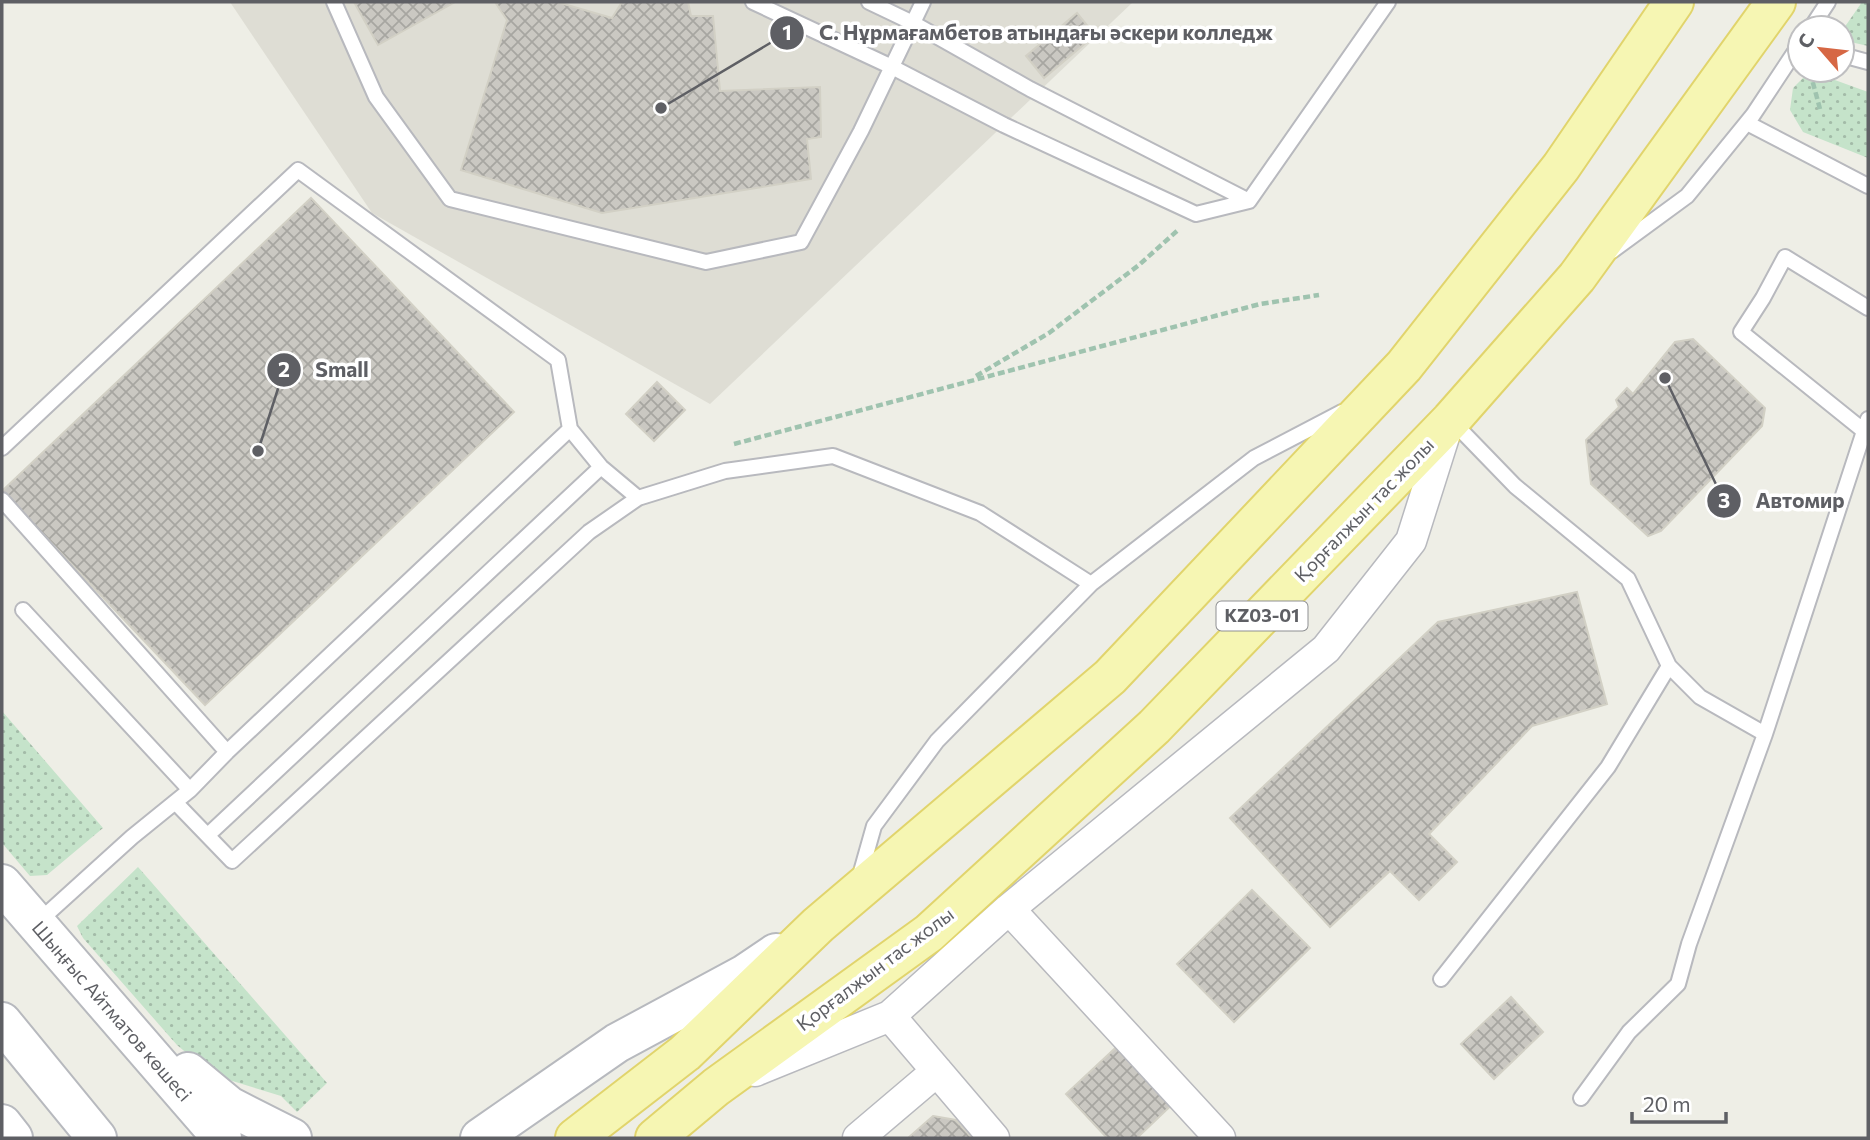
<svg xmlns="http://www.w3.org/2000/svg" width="1870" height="1140" viewBox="0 0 1870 1140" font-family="Commissioner,sans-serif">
  <defs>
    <pattern id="grass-dots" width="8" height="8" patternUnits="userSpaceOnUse" patternTransform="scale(1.75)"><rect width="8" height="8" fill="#c5e3ca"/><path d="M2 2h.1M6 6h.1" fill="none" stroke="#a3bba8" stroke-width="1.8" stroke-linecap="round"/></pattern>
    <pattern id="building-cross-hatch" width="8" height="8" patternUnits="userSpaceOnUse" patternTransform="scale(1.75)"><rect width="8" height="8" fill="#cac8c2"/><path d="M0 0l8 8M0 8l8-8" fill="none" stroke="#a7a6a1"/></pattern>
  </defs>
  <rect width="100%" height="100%" fill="#eeeee6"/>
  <path fill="#deddd4" d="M 230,2 L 1133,2 L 710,404 L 372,213 Z"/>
  <path fill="url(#grass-dots)" d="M 1862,2 L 1868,2 L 1868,46 L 1842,40 L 1842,31 Z
    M 1810,71 L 1868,92 L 1868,158 L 1803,132 L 1790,110 L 1793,88 Z
    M 2,711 L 103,828 L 47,875 L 30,876 L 2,843 Z
    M 138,867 L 327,1083 L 297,1112 L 281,1096 L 213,1075 L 177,1045 L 83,938 L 77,926 Z"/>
  <path fill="url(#building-cross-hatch)" stroke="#d2d0c5" stroke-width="2" d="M 354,2 L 455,2 L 378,45 Z
    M 495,2 L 557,2 L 612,18 L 622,2 L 688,2 L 691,16 L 713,16 L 720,91 L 820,87 L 821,137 L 807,139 L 811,179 L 602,213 L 461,170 L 507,20 Z
    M 1077,13 L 1095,35 L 1044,78 L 1026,56 Z
    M 311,198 L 514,412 L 205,705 L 2,491 Z
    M 1693,339 L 1765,408 L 1762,426 L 1661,531 L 1648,536 L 1591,484 L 1586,440 L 1619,407 L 1616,400 L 1627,388 L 1633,394 L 1675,342 Z
    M 657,382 L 685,410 L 654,441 L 626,414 Z
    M 1577,592 L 1607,704 L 1532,726 L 1429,834 L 1457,862 L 1419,900 L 1390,871 L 1330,927 L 1230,818 L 1438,622 Z
    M 1252,890 L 1310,948 L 1234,1022 L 1177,964 Z
    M 1511,997 L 1543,1032 L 1494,1079 L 1461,1044 Z
    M 1125,1039 L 1180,1097 L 1137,1138 L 1107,1138 L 1066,1094 Z
    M 933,1116 L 956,1120 L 972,1138 L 908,1138 Z"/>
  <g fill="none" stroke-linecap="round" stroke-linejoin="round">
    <defs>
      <path id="service" d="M 334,2 L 376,97 L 450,199 L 706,262 L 801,242 L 861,131 L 923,2
        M 753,2 L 892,67 L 1004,125 L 1196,214 L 1249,201
        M 869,2 L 913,23 L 1030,89 L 1249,201 L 1388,2
        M 1811,28 L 1828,2
        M 1842,55 L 1868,62
        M 1747,123 L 1868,186
        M 1612,251 L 1687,196 L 1753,115 L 1800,44
        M 1452,421 L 1515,486 L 1628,579 L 1669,666 L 1700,697 L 1765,734 L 1868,419
        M 1864,431 L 1741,332 L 1763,298 L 1785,257 L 1868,308
        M 2,448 L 298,170 L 558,360 L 570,429 L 601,467 L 638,498 L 725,471 L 833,456 L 980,513 L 1091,584
        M 2,500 L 227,752
        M 23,610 L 190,790
        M 175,802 L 232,861 L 589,532 L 638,498
        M 208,835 L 601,467
        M 859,879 L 874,826 L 937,741 L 1091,584 L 1254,458 L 1342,412
        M 37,923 L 132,837 L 190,790 L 227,752 L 570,429
        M 1441,979 L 1608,767 L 1669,666
        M 1581,1098 L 1629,1032 L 1678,984 L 1689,944 L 1765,734"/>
      <path id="minor" d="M 1009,909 L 1220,1138
        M 890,1016 L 994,1138
        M 755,1071 L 890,1016 L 1009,909 L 1326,649 L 1411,541 L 1448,424
        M 858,1138 L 937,1071"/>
      <path id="secondary" d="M 2,884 L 222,1138
        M 2,1022 L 97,1138
        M 188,1072 L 229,1106 L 292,1138
        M 2,1124 L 13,1138
        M 480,1138 L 617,1043 L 745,974 L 776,953"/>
      <path id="primary" d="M 575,1138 L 685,1053 L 818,925 L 1110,677 L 1404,366 L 1561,167 L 1674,2
        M 655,1138 L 716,1087 L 929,933 L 1154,727 L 1451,420 L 1577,277 L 1776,2"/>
    </defs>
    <use href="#service" stroke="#b8b9be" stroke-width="18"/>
    <use href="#minor" stroke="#b8b9be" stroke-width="33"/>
    <use href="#secondary" stroke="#b7b9be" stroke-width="42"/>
    <use href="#primary" stroke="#e1d46c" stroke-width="42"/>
    <path stroke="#9fc3af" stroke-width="4.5" stroke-dasharray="7 3.5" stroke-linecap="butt" d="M 1810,72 L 1820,109
      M 976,376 L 1049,333 L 1139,265 L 1178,230
      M 734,444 L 1260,304 L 1319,295"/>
    <use href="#service" stroke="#fff" stroke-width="14"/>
    <use href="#minor" stroke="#fff" stroke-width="30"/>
    <use href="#secondary" stroke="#fff" stroke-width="38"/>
    <use href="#primary" stroke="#f6f6b3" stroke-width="38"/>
  </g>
  <g text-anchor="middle" stroke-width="7" stroke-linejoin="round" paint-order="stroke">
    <rect fill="#fff" stroke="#8e8f92" stroke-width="2" x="1216.5" y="601.5" width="91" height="29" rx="5"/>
    <g font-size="18" font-weight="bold" fill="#5e5f64">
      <text x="1262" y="622">KZ03-01</text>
    </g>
    <g font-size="19" fill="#5e5f64" stroke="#fff">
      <text transform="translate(1364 510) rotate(-46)" y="7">Қорғалжын тас жолы</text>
      <text transform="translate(875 969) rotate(-37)" y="7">Қорғалжын тас жолы</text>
      <text transform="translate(112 1011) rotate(49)" y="7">Шыңғыс Айтматов көшесі</text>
    </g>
  </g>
  <path fill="none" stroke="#5e5f64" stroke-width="2.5" d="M661 108L787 33M258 451L284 370M1665 378L1724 501"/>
  <g fill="#5e5f64" stroke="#fff" stroke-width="2.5">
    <circle cx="661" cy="108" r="7"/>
    <circle cx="258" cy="451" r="7"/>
    <circle cx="1665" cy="378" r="7"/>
    <circle cx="787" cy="33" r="18"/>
    <circle cx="284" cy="370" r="18"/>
    <circle cx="1724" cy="501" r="18"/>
  </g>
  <g font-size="21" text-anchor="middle" font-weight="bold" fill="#fff">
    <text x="787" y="40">1</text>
    <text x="284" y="377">2</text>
    <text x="1724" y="508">3</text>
  </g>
  <g font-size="21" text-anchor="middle" font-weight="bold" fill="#5e5f64" stroke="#fff" stroke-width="7" stroke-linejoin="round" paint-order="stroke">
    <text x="1046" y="40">С. Нұрмағамбетов атындағы әскери колледж</text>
    <text x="342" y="377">Small</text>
    <text x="1800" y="508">Автомир</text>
  </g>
  <rect width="1870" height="1140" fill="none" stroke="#5e5f64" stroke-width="7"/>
  <g transform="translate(1821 49) rotate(298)"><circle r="33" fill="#ffffff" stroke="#bfbfc1" stroke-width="2"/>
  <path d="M0-5L12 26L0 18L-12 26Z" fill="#d66744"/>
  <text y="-10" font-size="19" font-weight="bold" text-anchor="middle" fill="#5e5f64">С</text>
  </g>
  <path d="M1632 1112v10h94v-10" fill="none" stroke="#5e5f64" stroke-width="3.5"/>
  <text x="1643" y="1112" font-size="21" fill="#5e5f64" stroke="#ffffff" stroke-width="5" paint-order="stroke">20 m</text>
</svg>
